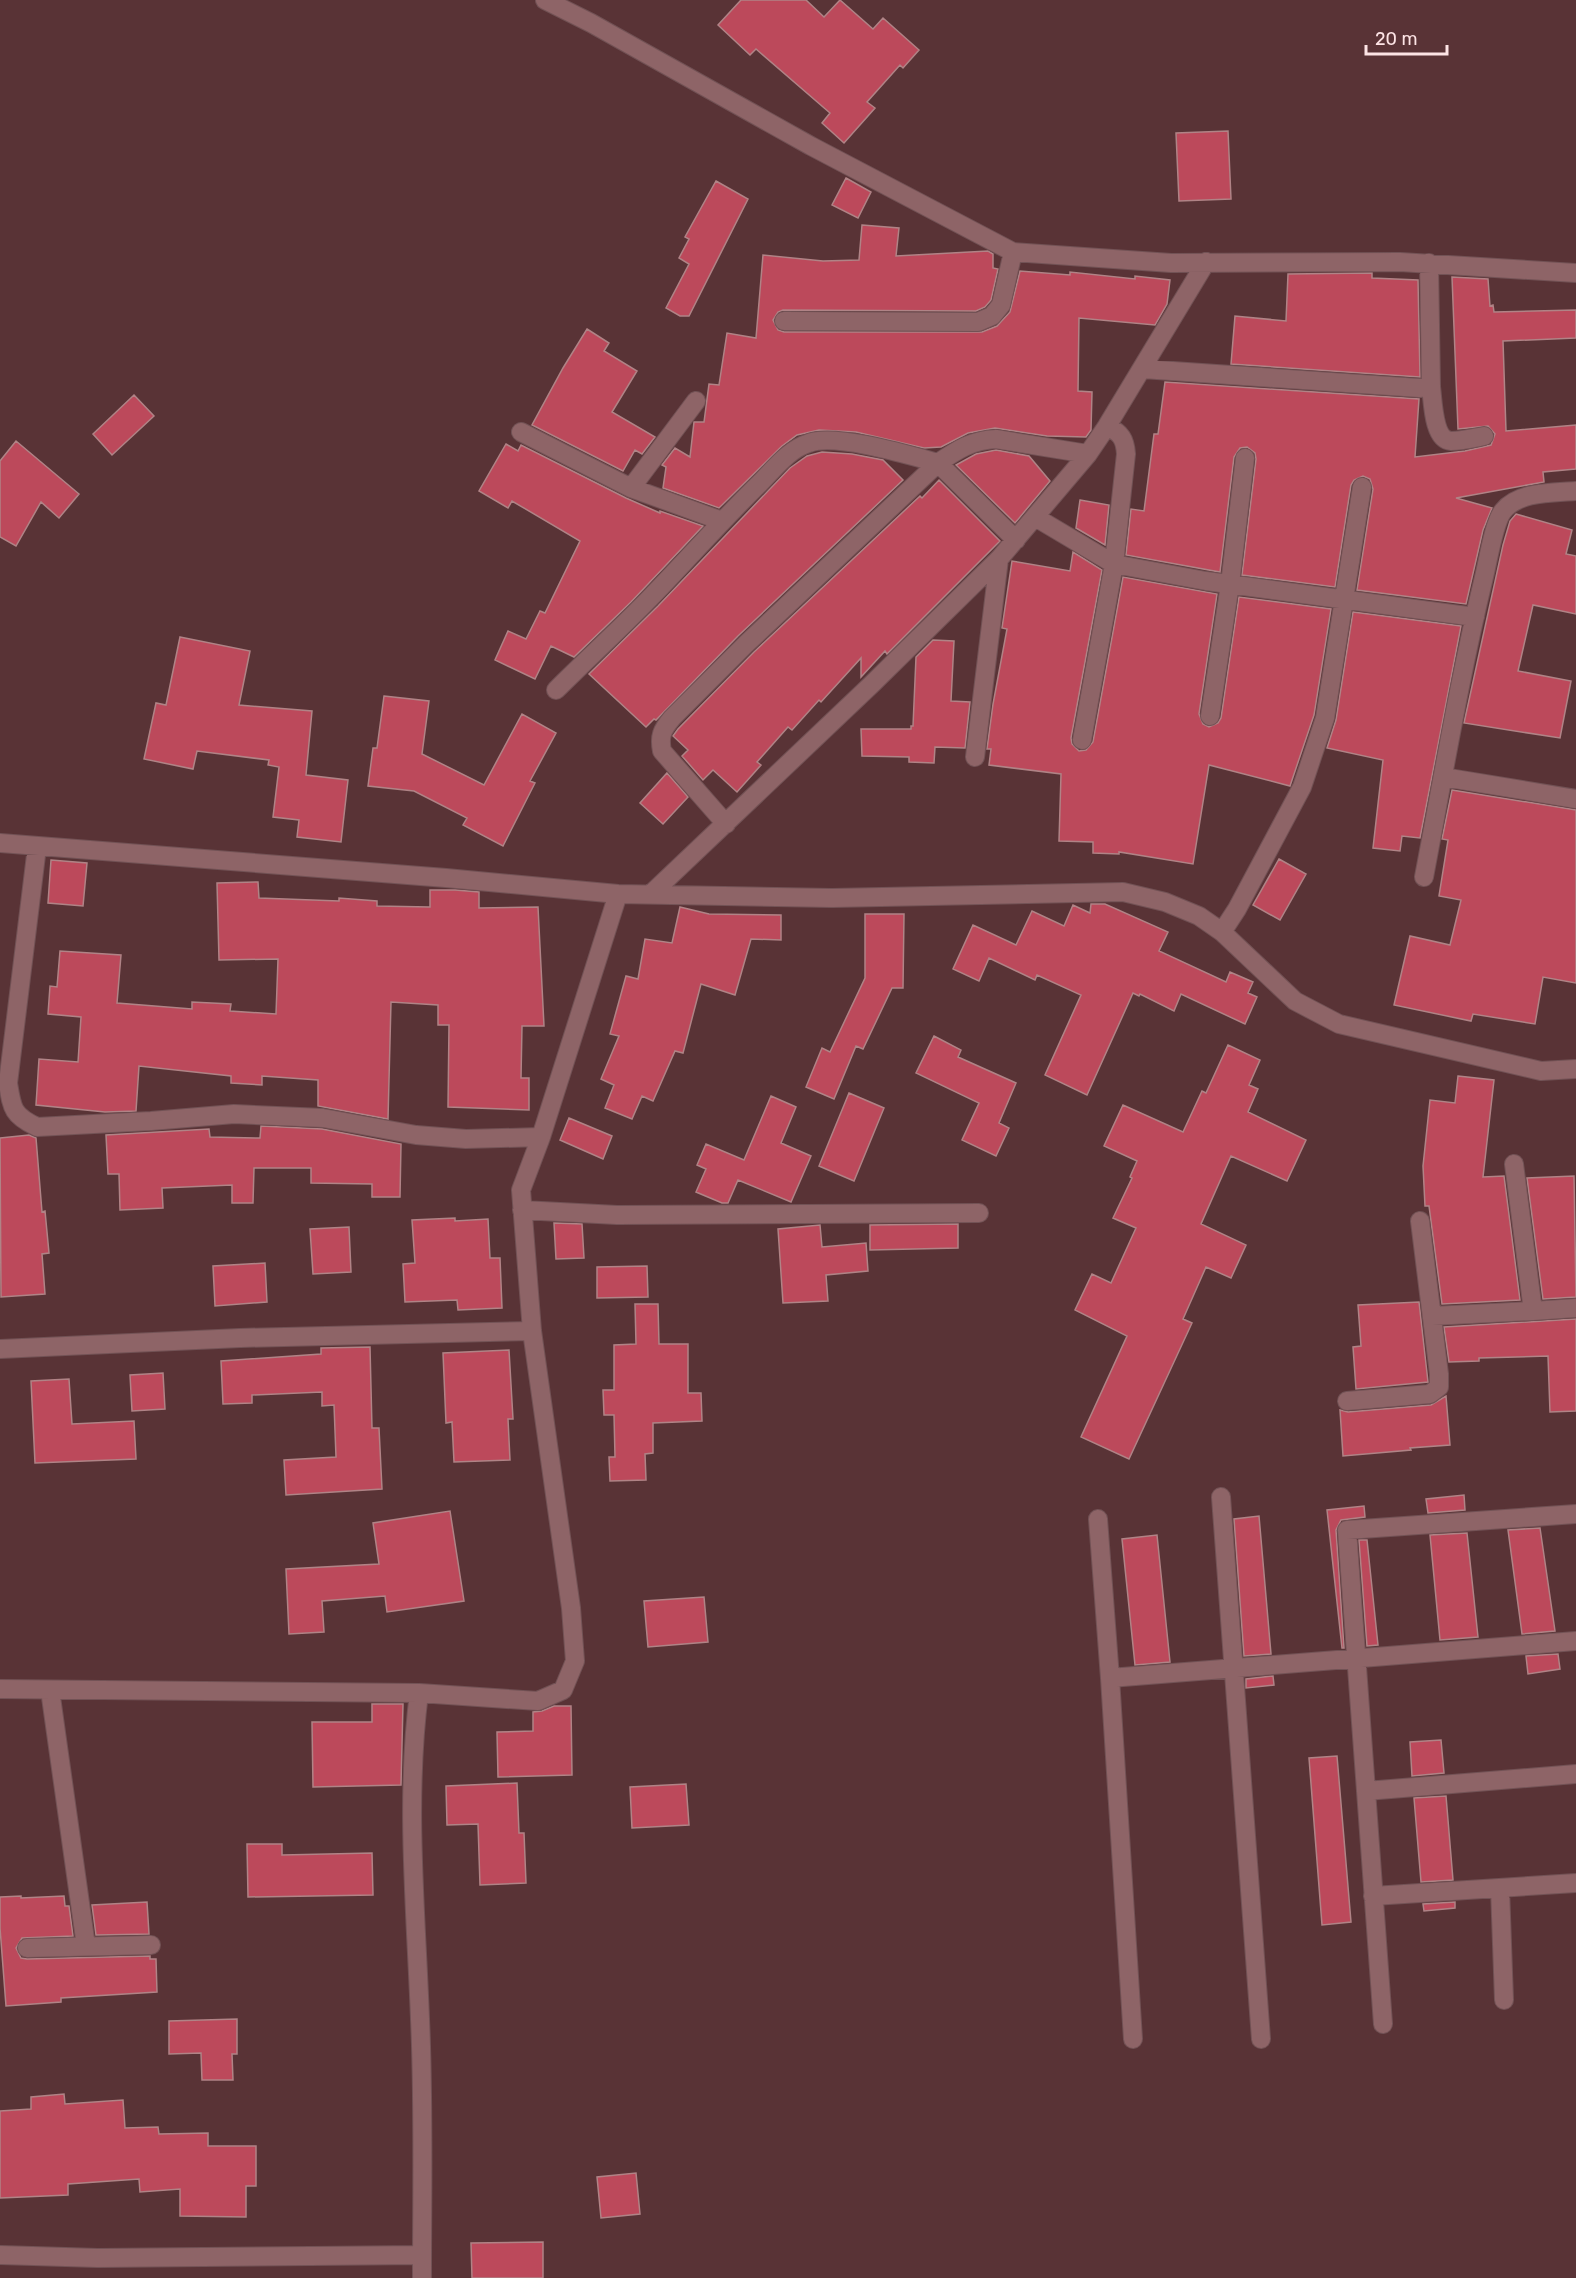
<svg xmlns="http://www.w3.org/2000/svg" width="1576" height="2278" viewBox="0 0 1576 2278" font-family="Rubik,sans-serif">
  <rect width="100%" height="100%" fill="#593336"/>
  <path fill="#bc495b" stroke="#b08386" stroke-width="1.5" d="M 741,0 L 806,0 L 824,17 L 840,0 L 873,29 L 883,18 L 919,50 L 903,68 L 900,65 L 867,102 L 875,108 L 844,143 L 822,123 L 830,113 L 756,49 L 750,55 L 718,25 Z
    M 1228,131 L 1231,199 L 1179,201 L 1176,133 Z
    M 846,178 L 871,192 L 858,218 L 832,205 Z
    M 716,181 L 748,199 L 689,316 L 680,316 L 666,308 L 689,264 L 679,258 L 689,239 L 685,237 Z
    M 862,225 L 899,228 L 896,256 L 988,251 L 993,254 L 993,268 L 998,269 L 991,300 L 985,307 L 976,311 L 783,310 L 778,312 L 773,320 L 778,330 L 784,332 L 982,332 L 997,326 L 1010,312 L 1020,271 L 1070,275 L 1070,272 L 1135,279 L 1135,276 L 1170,280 L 1167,304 L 1155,325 L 1079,318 L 1078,391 L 1092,392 L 1091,430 L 1086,437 L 1047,436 L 995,428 L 968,433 L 941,447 L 924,448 L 856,432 L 819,430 L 797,435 L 782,446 L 719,508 L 663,488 L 666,467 L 662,465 L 675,448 L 690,457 L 694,422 L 704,422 L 709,384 L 719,385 L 727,333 L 756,338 L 763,255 L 823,261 L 859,260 Z
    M 1372,273 L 1372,278 L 1418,280 L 1420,377 L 1231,364 L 1235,316 L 1286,321 L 1288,274 Z
    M 1452,277 L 1488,279 L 1490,306 L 1493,305 L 1494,312 L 1576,310 L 1576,338 L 1503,341 L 1506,431 L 1576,425 L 1576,469 L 1543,472 L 1544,482 L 1456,498 L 1492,508 L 1483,530 L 1466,604 L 1357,590 L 1373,489 L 1370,479 L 1363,476 L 1354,480 L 1351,485 L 1335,587 L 1242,575 L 1256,459 L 1255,453 L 1247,447 L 1240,448 L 1234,457 L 1220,572 L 1126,555 L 1131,509 L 1144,511 L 1154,434 L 1158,434 L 1165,382 L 1419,399 L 1415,457 L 1465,451 L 1491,445 L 1495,434 L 1488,426 L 1458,429 Z
    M 587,329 L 609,343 L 604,351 L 637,371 L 612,412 L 655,437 L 642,454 L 635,450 L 623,471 L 532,425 L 563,368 Z
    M 134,395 L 154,416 L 112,455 L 93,434 Z
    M 16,441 L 79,494 L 59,518 L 41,502 L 16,546 L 0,537 L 0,461 Z
    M 506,444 L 518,451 L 521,445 L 626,498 L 660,513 L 660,511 L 703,526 L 631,602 L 574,657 L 551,646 L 535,679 L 495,660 L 508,631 L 526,639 L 540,611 L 545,613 L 580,541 L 512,501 L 508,508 L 479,491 Z
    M 996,450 L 1029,456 L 1050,481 L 1015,523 L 956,465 L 976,454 Z
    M 822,452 L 852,454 L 883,460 L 903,480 L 738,636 L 656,720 L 654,719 L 646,727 L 589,674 L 658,606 L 790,468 L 807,456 Z
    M 939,480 L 1000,541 L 887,654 L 885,651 L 861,677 L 861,658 L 821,702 L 819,700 L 792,730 L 788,727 L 757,762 L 761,765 L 737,792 L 713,770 L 703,780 L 682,756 L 688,750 L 673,736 L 678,729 L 754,652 L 920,496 L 922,498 Z
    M 1080,500 L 1109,505 L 1105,545 L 1076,528 Z
    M 1516,514 L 1572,530 L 1566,554 L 1576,556 L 1576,614 L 1533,605 L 1518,671 L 1571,681 L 1560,738 L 1464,723 L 1503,545 L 1510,521 Z
    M 1073,552 L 1102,570 L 1071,738 L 1072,744 L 1079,751 L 1086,750 L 1093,742 L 1123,577 L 1217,594 L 1199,714 L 1203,724 L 1209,727 L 1218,723 L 1221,718 L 1239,597 L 1331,609 L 1314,715 L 1290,786 L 1209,765 L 1193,864 L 1119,852 L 1119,854 L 1093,853 L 1093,842 L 1059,841 L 1061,774 L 989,765 L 991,749 L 987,749 L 993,704 L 1007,629 L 1002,628 L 1012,561 L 1070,571 Z
    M 1353,612 L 1461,626 L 1420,838 L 1402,836 L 1400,851 L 1373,848 L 1383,760 L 1327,748 L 1336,720 Z
    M 180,637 L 250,651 L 239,705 L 312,711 L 306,775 L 348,780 L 341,842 L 297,837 L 299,820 L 273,817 L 279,767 L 268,765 L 269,760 L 197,751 L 193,769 L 144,759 L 156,703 L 166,705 Z
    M 933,640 L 954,641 L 951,701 L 970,702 L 965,748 L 935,747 L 934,763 L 909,762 L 909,757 L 862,756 L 861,729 L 911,729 L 911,726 L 913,726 L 916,657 Z
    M 384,696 L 429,701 L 422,754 L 484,785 L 522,714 L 556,733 L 530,781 L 535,783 L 503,846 L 463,825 L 467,818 L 414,791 L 368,786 L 373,748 L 377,748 Z
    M 667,773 L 688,797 L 663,824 L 640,803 Z
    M 1452,790 L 1576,810 L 1576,983 L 1543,977 L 1535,1024 L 1473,1014 L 1471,1021 L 1394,1005 L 1410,936 L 1450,945 L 1461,900 L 1439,896 L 1448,840 L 1442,839 Z
    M 1279,859 L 1306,874 L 1280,920 L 1253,905 Z
    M 51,860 L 87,863 L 83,906 L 48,903 Z
    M 258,882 L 259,898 L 339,901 L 339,898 L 377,901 L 377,906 L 430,907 L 430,890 L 455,890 L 479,892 L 479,908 L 538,907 L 544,1026 L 522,1026 L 521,1078 L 529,1078 L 529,1110 L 448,1107 L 449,1025 L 438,1025 L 438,1005 L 391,1002 L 388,1119 L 318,1106 L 318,1080 L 262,1076 L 262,1085 L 231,1083 L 231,1076 L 139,1066 L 136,1111 L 105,1112 L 36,1105 L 39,1059 L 78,1062 L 81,1017 L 48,1014 L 50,986 L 57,987 L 60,951 L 121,955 L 117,1003 L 192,1009 L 192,1002 L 231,1004 L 230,1011 L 276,1014 L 278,959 L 219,960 L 217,883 Z
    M 1091,904 L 1105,904 L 1168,932 L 1159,951 L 1226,982 L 1230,972 L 1253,982 L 1248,993 L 1257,997 L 1245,1024 L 1181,994 L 1174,1011 L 1140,994 L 1139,996 L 1133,993 L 1087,1095 L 1045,1075 L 1081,995 L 1037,975 L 1035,980 L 989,958 L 979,981 L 953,969 L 973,925 L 1016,945 L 1032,911 L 1064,926 L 1073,905 L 1090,913 Z
    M 680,907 L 709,914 L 781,915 L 781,940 L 751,939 L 735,995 L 701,984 L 683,1053 L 675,1051 L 653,1101 L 642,1096 L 632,1119 L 605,1108 L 614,1085 L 601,1079 L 619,1036 L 610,1034 L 626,976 L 638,979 L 645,939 L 672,943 Z
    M 865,914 L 904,914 L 903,988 L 892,988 L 863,1049 L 856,1046 L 834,1099 L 806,1087 L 822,1048 L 830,1052 L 865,978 Z
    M 934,1036 L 961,1050 L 958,1057 L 1016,1083 L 999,1123 L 1009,1128 L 996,1156 L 962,1140 L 979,1103 L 916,1073 Z
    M 1228,1045 L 1260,1060 L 1249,1085 L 1258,1089 L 1248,1112 L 1306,1140 L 1287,1181 L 1231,1156 L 1201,1224 L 1246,1245 L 1231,1278 L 1206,1267 L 1183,1319 L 1192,1323 L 1129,1459 L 1081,1437 L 1127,1336 L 1075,1310 L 1092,1274 L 1111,1283 L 1136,1228 L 1113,1218 L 1132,1178 L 1130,1177 L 1137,1161 L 1104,1146 L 1123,1105 L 1183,1132 L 1202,1091 L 1206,1093 Z
    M 1458,1076 L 1494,1080 L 1483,1177 L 1504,1176 L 1520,1300 L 1442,1304 L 1429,1206 L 1425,1206 L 1423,1166 L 1430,1100 L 1455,1103 Z
    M 849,1093 L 884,1108 L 854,1181 L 819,1166 Z
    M 771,1096 L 796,1107 L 781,1143 L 811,1156 L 791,1202 L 738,1180 L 728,1203 L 722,1203 L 696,1192 L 706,1169 L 697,1165 L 706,1144 L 744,1160 Z
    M 569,1118 L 612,1136 L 603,1159 L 560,1140 Z
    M 261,1126 L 322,1129 L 401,1144 L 400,1197 L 372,1197 L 372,1184 L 311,1183 L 311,1168 L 254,1168 L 253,1203 L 232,1203 L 232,1185 L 162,1188 L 163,1208 L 120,1210 L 119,1174 L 108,1174 L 106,1135 L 209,1129 L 210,1137 L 260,1138 Z
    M 29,1135 L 36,1138 L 42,1212 L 45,1211 L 49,1253 L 42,1254 L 45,1294 L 1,1297 L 0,1138 Z
    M 1574,1176 L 1576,1297 L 1543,1299 L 1527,1178 Z
    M 455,1218 L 455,1221 L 488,1219 L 490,1258 L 500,1258 L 502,1308 L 458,1310 L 457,1300 L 405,1302 L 403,1264 L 415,1263 L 412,1220 Z
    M 554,1223 L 582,1224 L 584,1258 L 556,1259 Z
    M 958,1224 L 958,1248 L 870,1250 L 870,1225 Z
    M 820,1225 L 822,1247 L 866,1243 L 868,1271 L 826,1275 L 828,1301 L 783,1303 L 778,1229 Z
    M 349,1227 L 351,1272 L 313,1274 L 310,1229 Z
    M 265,1263 L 267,1302 L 215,1306 L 213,1266 Z
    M 647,1266 L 648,1297 L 597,1298 L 597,1267 Z
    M 1419,1302 L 1428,1382 L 1356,1389 L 1353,1347 L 1361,1346 L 1358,1305 Z
    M 635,1304 L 658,1304 L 659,1344 L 688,1344 L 688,1393 L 701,1393 L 702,1421 L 653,1423 L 653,1453 L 645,1454 L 646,1480 L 610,1481 L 609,1457 L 615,1457 L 614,1415 L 604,1415 L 603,1390 L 614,1390 L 614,1345 L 636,1344 Z
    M 1576,1319 L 1576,1411 L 1550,1412 L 1548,1356 L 1479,1358 L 1479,1361 L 1449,1362 L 1444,1327 Z
    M 370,1347 L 372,1428 L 379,1428 L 382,1489 L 286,1495 L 284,1460 L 336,1457 L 334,1405 L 322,1406 L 322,1392 L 252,1395 L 252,1403 L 223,1404 L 221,1361 L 321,1354 L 321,1348 Z
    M 509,1350 L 513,1419 L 508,1419 L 510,1460 L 454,1462 L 452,1422 L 446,1423 L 443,1353 Z
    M 163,1373 L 165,1409 L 132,1411 L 130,1375 Z
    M 69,1379 L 72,1424 L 134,1421 L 136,1459 L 35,1463 L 31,1381 Z
    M 1446,1396 L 1450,1445 L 1410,1448 L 1411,1450 L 1343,1456 L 1340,1410 L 1348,1412 L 1431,1405 Z
    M 1464,1495 L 1465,1510 L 1428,1513 L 1426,1499 Z
    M 1364,1506 L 1365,1517 L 1341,1520 L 1336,1530 L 1344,1648 L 1342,1648 L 1327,1510 Z
    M 450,1511 L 464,1601 L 387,1612 L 385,1596 L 322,1601 L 324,1632 L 289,1634 L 286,1569 L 379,1564 L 373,1523 Z
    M 1259,1516 L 1271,1654 L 1244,1656 L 1234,1519 Z
    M 1540,1528 L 1555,1631 L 1522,1634 L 1508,1530 Z
    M 1467,1533 L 1478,1637 L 1440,1640 L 1430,1535 Z
    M 1157,1535 L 1170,1662 L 1135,1665 L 1122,1539 Z
    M 1359,1540 L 1367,1540 L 1378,1645 L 1367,1646 Z
    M 704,1597 L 708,1642 L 648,1647 L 644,1601 Z
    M 1558,1654 L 1560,1669 L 1528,1674 L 1526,1656 Z
    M 1273,1676 L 1274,1685 L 1246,1688 L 1246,1679 Z
    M 372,1704 L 403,1704 L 401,1785 L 313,1787 L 312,1722 L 372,1722 Z
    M 554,1706 L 571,1706 L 572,1775 L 498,1777 L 497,1732 L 533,1731 L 533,1712 L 542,1711 Z
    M 1441,1740 L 1444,1773 L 1412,1776 L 1410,1742 Z
    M 1337,1756 L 1351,1922 L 1322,1925 L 1309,1758 Z
    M 517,1783 L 519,1833 L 524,1833 L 526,1883 L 480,1885 L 478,1824 L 447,1825 L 446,1786 Z
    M 686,1784 L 689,1825 L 632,1828 L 630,1787 Z
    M 1446,1796 L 1453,1880 L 1421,1882 L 1414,1798 Z
    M 247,1844 L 282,1844 L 282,1855 L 372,1853 L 373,1895 L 248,1897 Z
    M 21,1896 L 21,1898 L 64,1896 L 65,1906 L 69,1906 L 73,1936 L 22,1938 L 16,1948 L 21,1958 L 27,1959 L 150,1956 L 150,1959 L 156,1959 L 157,1992 L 61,1998 L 61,2002 L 6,2006 L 0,1928 L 0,1897 Z
    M 147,1902 L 149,1934 L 96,1935 L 92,1905 Z
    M 1455,1902 L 1455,1908 L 1424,1911 L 1423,1904 Z
    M 237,2019 L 237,2054 L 232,2054 L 233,2080 L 202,2080 L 201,2053 L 169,2054 L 169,2021 Z
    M 64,2094 L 65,2104 L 123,2100 L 125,2128 L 158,2127 L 159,2134 L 208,2133 L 208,2146 L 256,2146 L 256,2186 L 246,2186 L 246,2217 L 180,2216 L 180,2189 L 140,2192 L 139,2179 L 68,2184 L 68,2195 L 0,2198 L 0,2111 L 31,2109 L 31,2097 Z
    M 636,2173 L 640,2214 L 601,2218 L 597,2177 Z
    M 543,2242 L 543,2278 L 472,2278 L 471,2243 Z"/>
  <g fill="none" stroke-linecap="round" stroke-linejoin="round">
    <defs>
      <path id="minor" d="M 545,0 L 591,23 L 811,146 L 1013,252 L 1171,263 L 1400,262 L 1576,273
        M 784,321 L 978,322 L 992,316 L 1001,305 L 1013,252
        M 1143,369 L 1419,388 L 1431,387 L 1429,263
        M 1431,387 C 1433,401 1433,440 1451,441 C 1462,441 1474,438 1484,436
        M 521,432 L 631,488 L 722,521
        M 631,488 L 696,401
        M 1035,517 L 1114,564 L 1206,581 L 1475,617
        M 556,690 C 587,659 620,629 650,598 C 687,560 722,520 760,483 C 774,469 789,449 809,443 C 835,433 909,455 938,463 C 957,450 972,440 996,439 L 1088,454
        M 1210,716 L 1230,584 L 1245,458
        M 1082,740 L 1114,564 L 1126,454 C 1125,439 1121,433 1107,426
        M 975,757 L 999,559
        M 1443,777 L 1576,799
        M 726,824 L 662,751 C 659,736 662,730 672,718 L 746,644 L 938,463 L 1016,540
        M 0,843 L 446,878 L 618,894 L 832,898 L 1123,892 L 1165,902 L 1199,916 L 1222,932 L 1295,1001 L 1339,1024 L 1541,1071 L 1576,1069
        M 37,847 L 8,1083 C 12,1108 12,1115 37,1127 L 151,1121 L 234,1114 L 323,1118 L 416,1135 L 466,1139 L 541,1137
        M 1424,877 C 1443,777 1460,676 1484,577 C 1488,561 1494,522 1503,511 C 1519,491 1553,493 1576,491
        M 652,893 L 872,684 L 999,559 L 1088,454 L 1107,426 L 1206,262
        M 1222,932 L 1237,909 L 1302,787 L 1325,718 L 1362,487
        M 522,1210 L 617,1215 L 979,1213
        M 1533,1311 L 1576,1308
        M 1432,1316 L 1533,1311 L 1514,1164
        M 0,1349 L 240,1338 L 532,1331
        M 1347,1401 L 1430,1394 L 1439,1387 L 1439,1374 L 1420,1221
        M 1221,1497 L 1261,2039
        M 1098,1519 L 1110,1678 L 1133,2039
        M 1110,1678 L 1576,1641
        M 0,1689 L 419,1693
        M 50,1690 L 86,1946
        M 1366,1791 L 1576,1774
        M 1500,1888 L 1504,2000
        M 1373,1896 L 1576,1883
        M 27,1948 L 151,1945
        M 1383,2024 L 1347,1530 L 1576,1514
        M 0,2255 L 98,2258 L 422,2255
        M 422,2278 C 422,2192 424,2106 420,2019 C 416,1911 405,1801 419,1693 L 538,1701 L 563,1690 L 575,1661 L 571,1608 L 532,1331 L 521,1190 L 541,1137 L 618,894"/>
    </defs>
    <use href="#minor" stroke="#725255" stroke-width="20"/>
    <use href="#minor" stroke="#8e6467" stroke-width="18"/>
  </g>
  <path d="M1366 45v9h81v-9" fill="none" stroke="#fde4e5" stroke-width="3"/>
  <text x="1375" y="45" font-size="18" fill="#fde4e5" stroke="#593336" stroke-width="4.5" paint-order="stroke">20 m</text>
</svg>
